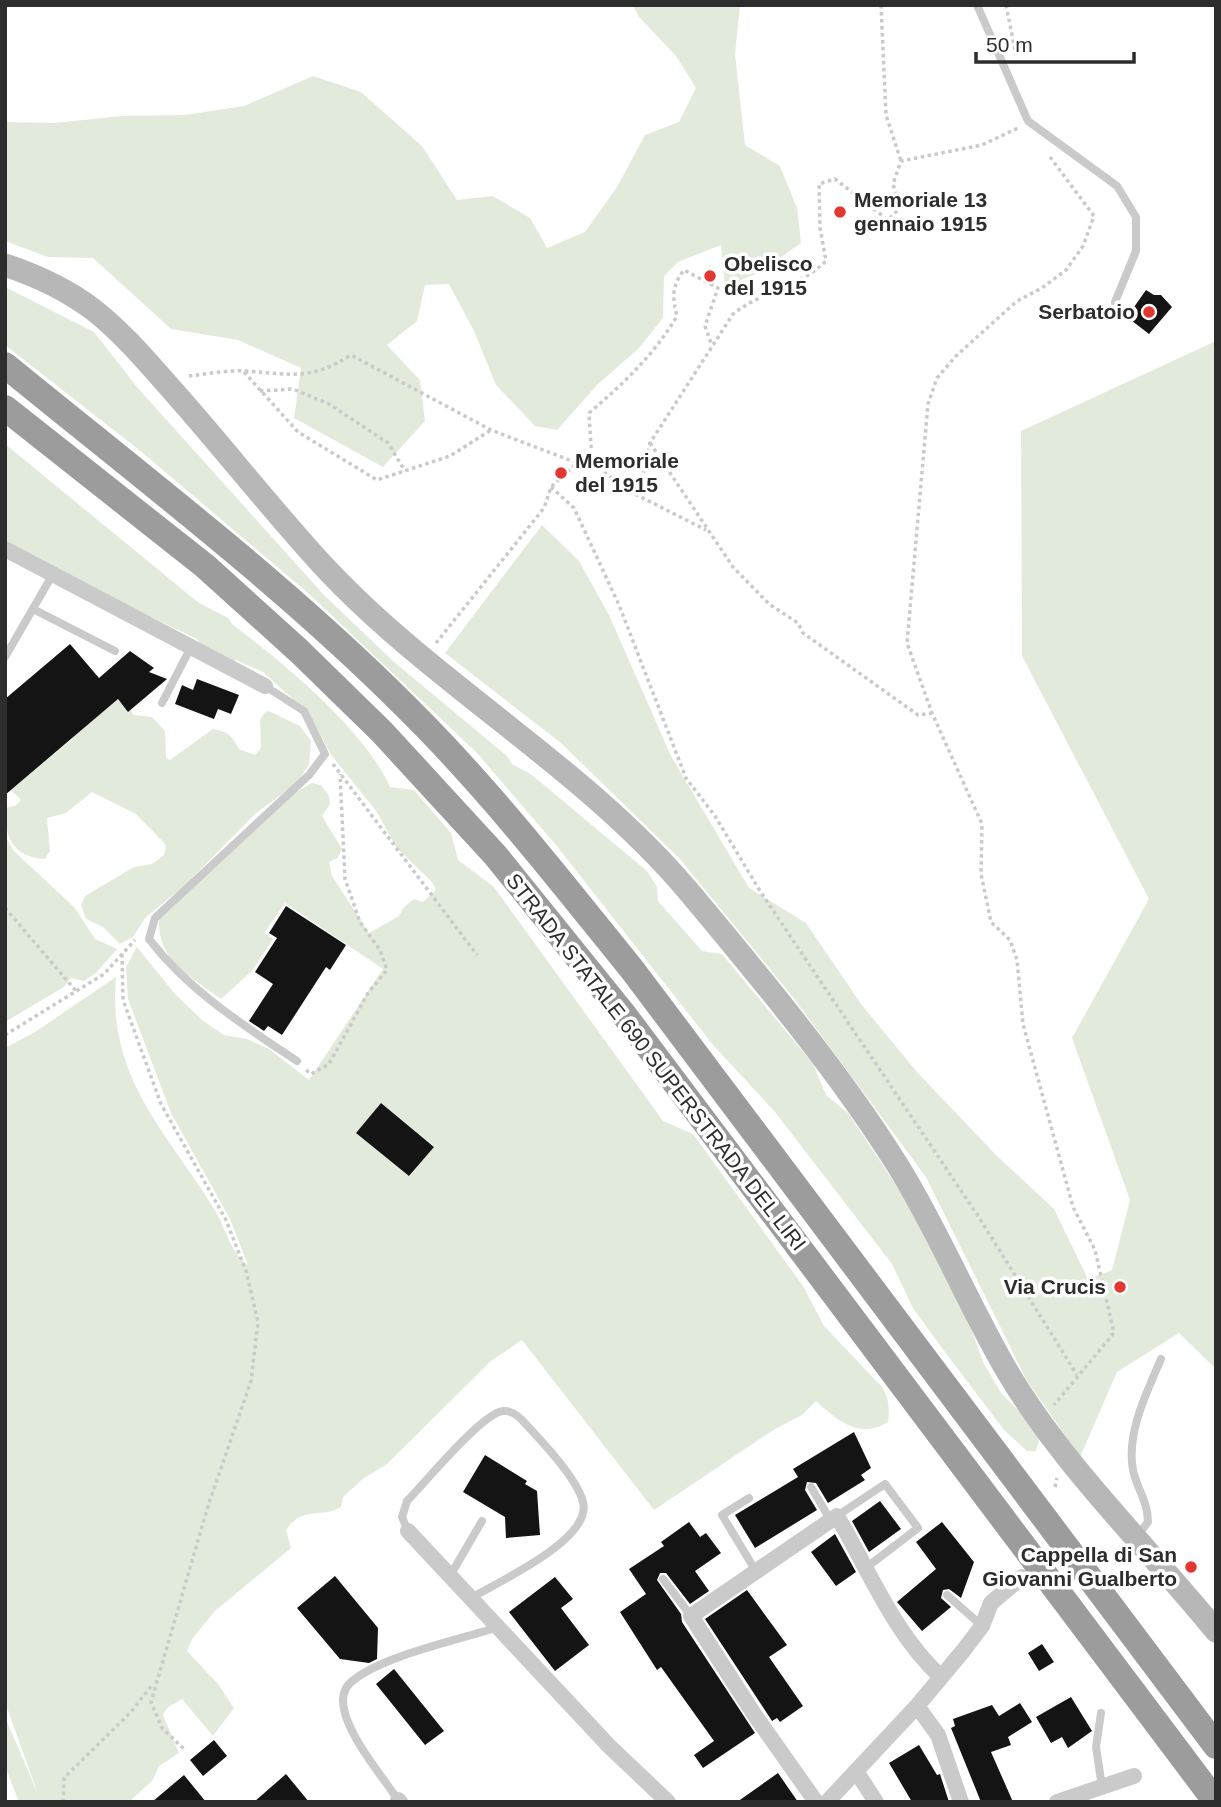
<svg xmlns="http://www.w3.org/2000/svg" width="1221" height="1807" viewBox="0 0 1221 1807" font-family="Arial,sans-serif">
  <rect width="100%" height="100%" fill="#fff"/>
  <path fill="#e2ebdb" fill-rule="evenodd" d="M 633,5 L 740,5 L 735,54 L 745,145 L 780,166 L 797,208 L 801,243 L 760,272 L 725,287 L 721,245 L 678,262 L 664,276 L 663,318 L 638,349 L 598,384 L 557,430 L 535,426 L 496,385 L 474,331 L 449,284 L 425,285 L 417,321 L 387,345 L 420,380 L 425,421 L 383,467 L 294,418 L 301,368 L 238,340 L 171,329 L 93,258 L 48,257 L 5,241 L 5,122 L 55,123 L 121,116 L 185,115 L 244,106 L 313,76 L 361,92 L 422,146 L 457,200 L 493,196 L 530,218 L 547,248 L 585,232 L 617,187 L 645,135 L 679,122 L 696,88 L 676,56 L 639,17 Z
    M 5,287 L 94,332 L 137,387 L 324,595 L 393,661 L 507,756 L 512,764 L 532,775 L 647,871 L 657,887 L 658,901 L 702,951 L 722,954 L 813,1064 L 826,1095 L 848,1113 L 933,1241 L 961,1300 L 983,1362 L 1001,1393 L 1035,1427 L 1039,1441 L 1036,1451 L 1027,1451 L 1004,1430 L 942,1348 L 913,1308 L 892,1264 L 775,1112 L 713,1045 L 556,845 L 476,752 L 308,593 L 138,449 L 5,345 Z
    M 1216,341 L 1216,1369 L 1179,1333 L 1117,1372 L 1080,1457 L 1026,1379 L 926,1177 L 792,996 L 679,858 L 561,743 L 445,653 L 542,525 L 579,561 L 609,615 L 671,756 L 749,888 L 806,923 L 861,1004 L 917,1072 L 996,1155 L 1054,1209 L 1088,1279 L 1112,1270 L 1130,1200 L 1072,1038 L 1149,899 L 1022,656 L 1021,431 Z
    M 5,444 L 199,603 L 228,618 L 232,624 C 283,663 364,729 390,787 L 414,790 L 451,833 L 458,860 L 494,887 L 663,1121 L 693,1134 L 803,1286 L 824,1326 L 882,1387 C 889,1398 890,1410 888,1422 C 859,1440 837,1420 816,1401 L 802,1415 L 775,1429 L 654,1510 L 522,1340 L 491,1361 L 387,1464 L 364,1478 L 343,1497 L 341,1507 C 322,1519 303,1505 286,1530 L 291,1548 L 215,1611 L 192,1639 L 187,1651 L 218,1684 L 234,1708 L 213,1736 L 182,1699 L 167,1708 L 163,1715 L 179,1753 L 159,1766 L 153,1780 L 129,1802 L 19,1802 L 5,1766 L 5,1717 L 38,1794 L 5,1702 L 5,1048 L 35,1032 L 116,977 C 107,1076 164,1129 213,1207 C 225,1226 230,1252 248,1265 L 230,1219 L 171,1113 L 128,999 L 126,967 L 137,947 L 175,994 L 202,1020 L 224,1035 L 247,1039 L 269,1049 L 309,1080 L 383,969 L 285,903 L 264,933 L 273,939 L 252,971 L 221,999 C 192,977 157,961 159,919 L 288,797 L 312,783 L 321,785 L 329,796 L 330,804 L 322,816 L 342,849 L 338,858 L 329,862 L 332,876 L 369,933 L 399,916 L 403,908 L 414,899 L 423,902 L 436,890 L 432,882 L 396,847 L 377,812 L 332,756 L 309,714 L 263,672 L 236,660 L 232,662 L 203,647 L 197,639 L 87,586 L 5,540 ZM 381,1103 L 434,1146 L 410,1176 L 357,1133 Z
    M 113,698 L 126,704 L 134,715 L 152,717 L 165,731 L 166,758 L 170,760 L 213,729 C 229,732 231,735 239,749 L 255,755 L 261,748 L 260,720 L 265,712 L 269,711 L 300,726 L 311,741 L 309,764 L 297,783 L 255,814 L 183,887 L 146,917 L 133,937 L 120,944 L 103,927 L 86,919 L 81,905 L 85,896 L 134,867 L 152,864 L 164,855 L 166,845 L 136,814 L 92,792 L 66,813 L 47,818 L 50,851 L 45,859 C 12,857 5,837 5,808 L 15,806 L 21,800 L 11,790 L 71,740 Z
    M 5,836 L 14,851 L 75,908 L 95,939 L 117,949 L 96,973 L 84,981 L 71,978 L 64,987 L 5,1022 Z"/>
  <path fill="#141414" d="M 1146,290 L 1154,295 L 1161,295 L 1172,307 L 1149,334 L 1127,317 Z
    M 70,644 L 99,678 L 130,651 L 154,668 L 149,672 L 167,679 L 128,712 L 118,699 L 5,795 L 5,699 Z
    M 197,679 L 239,695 L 231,714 L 218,709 L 214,719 L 175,704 L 182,685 L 193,690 Z
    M 286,906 L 346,945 L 330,970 L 326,967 L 282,1035 L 268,1026 L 264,1031 L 249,1021 L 273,984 L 255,972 L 277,938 L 269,933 Z
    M 381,1103 L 434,1147 L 409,1176 L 356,1133 Z
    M 854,1432 L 871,1468 L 861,1475 L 865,1480 L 828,1503 L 816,1483 L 807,1482 L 805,1490 L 817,1510 L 755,1548 L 735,1515 L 798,1477 L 793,1469 Z
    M 485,1455 L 527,1481 L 525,1484 L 537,1491 L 540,1535 L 506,1538 L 505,1517 L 463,1492 Z
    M 880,1501 L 901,1529 L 869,1552 L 852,1521 Z
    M 689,1522 L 700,1537 L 706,1533 L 721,1553 L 695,1571 L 709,1591 L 690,1604 L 666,1573 L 660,1573 L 657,1580 L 681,1614 L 682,1622 L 755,1733 L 703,1768 L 694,1755 L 714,1741 L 661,1667 L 657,1670 L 620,1612 L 646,1594 L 629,1569 L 664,1546 L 661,1542 Z
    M 942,1522 L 974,1562 L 961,1598 L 949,1589 L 943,1590 L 941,1598 L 951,1607 L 922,1631 L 897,1602 L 936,1569 L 916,1542 Z
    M 835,1534 L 856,1572 L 836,1586 L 811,1552 Z
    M 335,1576 L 378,1628 L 377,1659 L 369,1663 L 340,1659 L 297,1608 Z
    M 555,1577 L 573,1599 L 561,1608 L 589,1645 L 555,1671 L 509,1612 Z
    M 747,1590 L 787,1645 L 769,1657 L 803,1706 L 780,1722 L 777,1718 L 772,1721 L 705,1619 Z
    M 1042,1644 L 1054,1662 L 1039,1671 L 1028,1653 Z
    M 394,1669 L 444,1731 L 425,1745 L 376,1684 Z
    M 1071,1697 L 1092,1731 L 1068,1748 L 1062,1737 L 1051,1743 L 1036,1717 Z
    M 1020,1703 L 1032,1722 L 1008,1737 L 1011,1745 L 991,1752 L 1013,1802 L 981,1802 L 951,1728 L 955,1726 L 953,1719 L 992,1705 L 999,1716 Z
    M 214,1740 L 227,1756 L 203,1776 L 190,1760 Z
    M 919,1745 L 937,1775 L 940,1774 L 949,1802 L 912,1802 L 889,1763 Z
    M 778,1773 L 798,1802 L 737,1802 Z
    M 286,1774 L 309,1802 L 254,1802 Z
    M 184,1775 L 206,1802 L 152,1802 Z"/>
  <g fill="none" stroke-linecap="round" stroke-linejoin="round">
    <path stroke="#cacaca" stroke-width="3.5" stroke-dasharray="3.5 3.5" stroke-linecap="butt" d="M 881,5 L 886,115 L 901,161
      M 1006,5 L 1016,55
      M 1050,157 L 1094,216 L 1083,246 L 1066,270 L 1042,288 L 1017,301 L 956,356 L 937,378 L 928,404 L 907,643 L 932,713 L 982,824 L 981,874 L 991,922 L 1010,940 L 1017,960 L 1023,1024 L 1073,1207 L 1095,1250 L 1114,1333 L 1054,1405
      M 244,372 L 298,432 L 377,480 L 450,456 L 491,430
      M 189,376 C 207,374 227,370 245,371 C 289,374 311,381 351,355 L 491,430 L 577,463 L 592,462 L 627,491 L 642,480 L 650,443 L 733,314 C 762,291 800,287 826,261 L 820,228 L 819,184 L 835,179 L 888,220 L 900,208 L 893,184 L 901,161 L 982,145 L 1018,128
      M 260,391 L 293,389 L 329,404 L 388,443 L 405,471
      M 650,443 L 733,567 L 769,604 L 798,623 L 803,633 L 918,715 L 932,713
      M 592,462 L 589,413 C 623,384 654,355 677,316 C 672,298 672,285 684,270 L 718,288 L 705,326 L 712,346
      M 551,487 L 574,508 L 619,605 L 686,778 L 715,816 L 760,891 L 980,1219 L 1077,1375
      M 629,491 L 706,530
      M 436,643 L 544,508 L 551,487 L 577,463
      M 333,764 L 477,955
      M 5,908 L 76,991
      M 122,954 L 123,1000 L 161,1104 L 226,1220 L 246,1271 L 258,1322 L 251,1381 L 208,1506 L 151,1702 L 162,1728 L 185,1750
      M 5,1035 L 104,974 L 135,940
      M 306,1070 L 311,1074 L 329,1064 L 368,993 L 387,970 L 380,950 L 360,922 L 345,879 L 340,774
      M 1055,1487 L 1057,1478
      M 63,1802 L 64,1778 L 131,1712 L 153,1684"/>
    <path stroke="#cacaca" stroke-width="8" d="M 977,5 L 1028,121 L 1117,186 L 1136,217 L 1136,251 L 1115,302
      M 33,609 L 115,651
      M 5,657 L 53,574
      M 265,686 L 304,711 L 325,754 L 309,775 L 155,918 L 149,939 C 189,991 243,1025 297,1061
      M 162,703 L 191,647
      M 811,1487 L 831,1521
      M 749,1498 L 722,1515 L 757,1573
      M 837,1516 L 885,1484 L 918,1528 L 867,1567
      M 408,1531 L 402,1517 L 407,1501 C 424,1484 482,1413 503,1411 C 511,1410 517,1415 522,1420 C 539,1438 577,1478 583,1502 C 593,1539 498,1582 471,1598
      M 1137,1536 L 1148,1522 C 1148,1502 1137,1489 1133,1470 C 1126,1433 1147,1392 1161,1359
      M 450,1576 L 482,1521
      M 663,1579 L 691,1616
      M 947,1595 L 982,1626
      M 1101,1713 L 1096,1747 L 1102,1787
      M 398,1800 C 381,1774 344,1732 343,1701 C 343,1692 347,1684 355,1679 C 386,1655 459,1640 498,1627"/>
    <path stroke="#cacaca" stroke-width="16" d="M 5,549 L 265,686
      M 408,1531 L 609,1746 L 668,1802
      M 917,1706 L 938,1735 L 961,1802
      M 856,1771 L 876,1802
      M 398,1800 L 400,1802
      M 816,1802 L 754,1714 L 691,1616 L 837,1516 C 869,1570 894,1634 941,1677
      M 827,1802 L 917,1706 L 963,1651 L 982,1626 L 991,1603 L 1022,1577
      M 1057,1802 L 1134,1776"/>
    <path stroke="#b7b7b7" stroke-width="23" d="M 5,265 C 38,276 68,290 95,311 C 124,334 148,363 173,391 C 222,446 268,505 318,560 C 431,684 582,764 690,893 C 761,978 840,1073 898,1166 C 939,1232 968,1304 1007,1371 C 1063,1466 1147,1546 1216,1631"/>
    <path stroke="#9c9c9c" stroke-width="26" d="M 5,365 C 148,482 297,594 426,727 C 500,803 567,889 634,972 L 1216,1746
      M 5,408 L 205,566 L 299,651 L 382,732 L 496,856 L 625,1016 L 1216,1802"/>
  </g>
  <g fill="#e23731" stroke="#fff" stroke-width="2.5">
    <circle cx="840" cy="212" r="7"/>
    <circle cx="710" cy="276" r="7"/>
    <circle cx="1149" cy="312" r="7"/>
    <circle cx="561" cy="473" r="7"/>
    <circle cx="1120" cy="1287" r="7"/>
    <circle cx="1191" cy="1567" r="7"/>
  </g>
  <g text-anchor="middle" stroke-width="7" stroke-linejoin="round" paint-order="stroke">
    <g font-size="21" font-weight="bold" fill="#2d2d2d" stroke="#fff" text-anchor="start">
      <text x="854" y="207">Memoriale 13<tspan x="854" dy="24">gennaio 1915</tspan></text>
      <text x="724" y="271">Obelisco<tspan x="724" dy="24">del 1915</tspan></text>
      <text x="1135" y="319" text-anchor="end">Serbatoio</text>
      <text x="575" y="468">Memoriale<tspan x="575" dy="24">del 1915</tspan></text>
      <text x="1106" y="1294" text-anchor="end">Via Crucis</text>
      <text x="1177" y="1562" text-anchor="end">Cappella di San<tspan x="1177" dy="24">Giovanni Gualberto</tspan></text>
    </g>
    <g font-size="21" fill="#2d2d2d" stroke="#fff">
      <text transform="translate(656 1062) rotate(52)" y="7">STRADA STATALE 690 SUPERSTRADA DEL LIRI</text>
    </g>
  </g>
  <rect width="1221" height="1807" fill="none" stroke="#2d2d2d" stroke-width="14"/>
  <path d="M976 52v10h158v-10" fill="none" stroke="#2d2d2d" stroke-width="3.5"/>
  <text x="986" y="52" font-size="21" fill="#2d2d2d" stroke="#ffffff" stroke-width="5" paint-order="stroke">50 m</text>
</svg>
